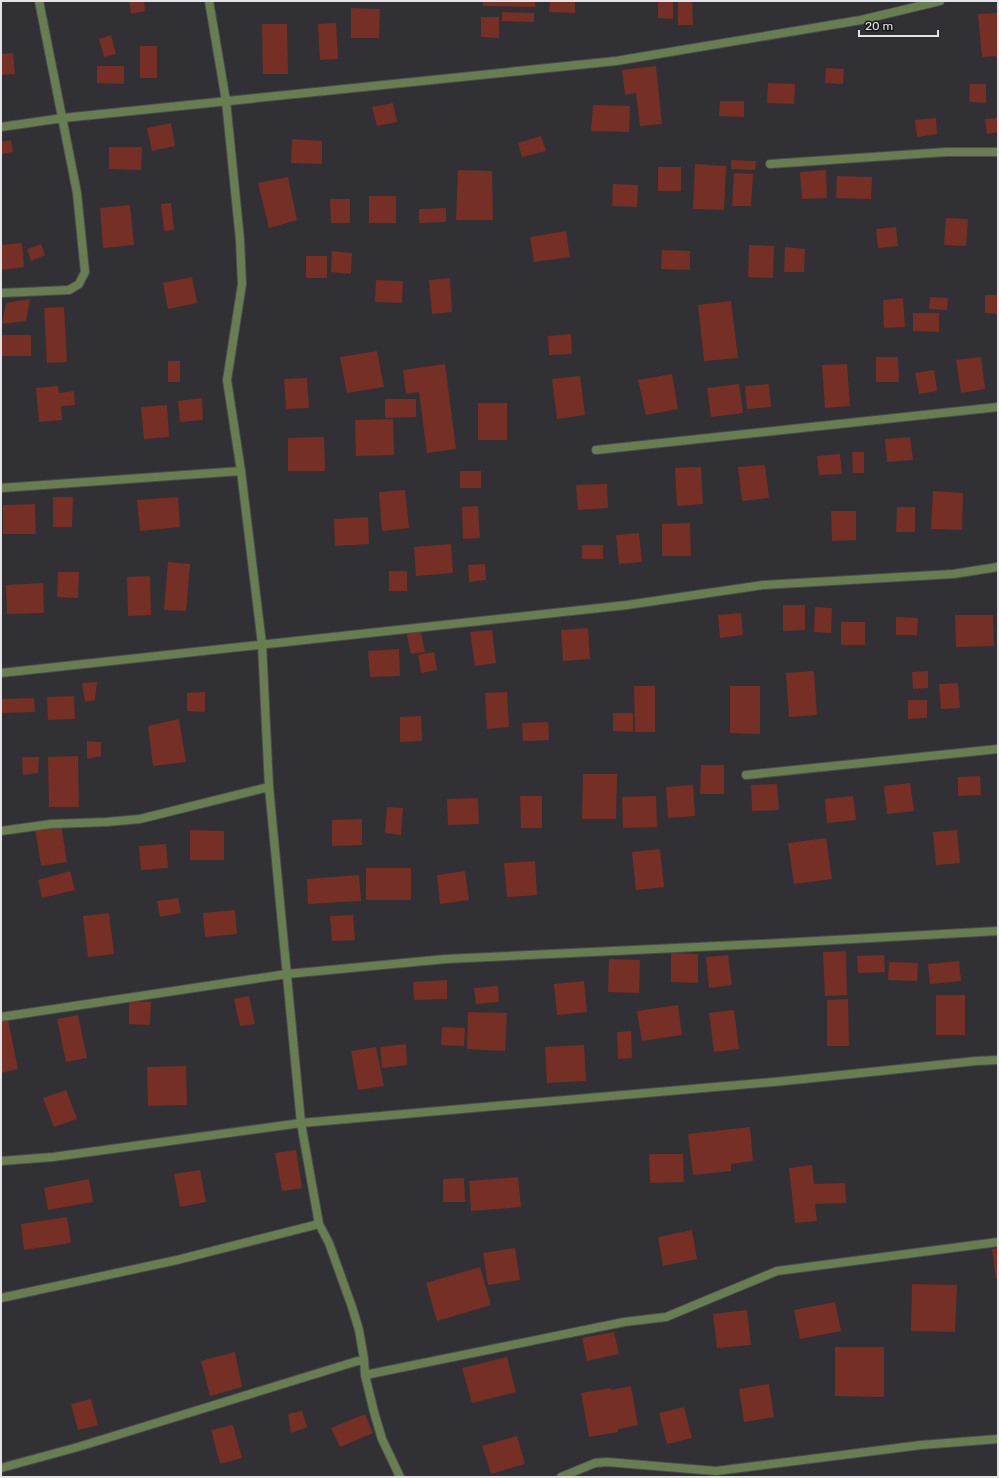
<svg xmlns="http://www.w3.org/2000/svg" width="999" height="1478" viewBox="0 0 999 1478" font-family="Rubik,sans-serif">
  <rect width="100%" height="100%" fill="#313035"/>
  <path fill="#752f24" d="M 129,1 L 144,1 L 145,11 L 131,14 Z
    M 483,1 L 535,1 L 535,7 L 483,6 Z
    M 550,1 L 575,1 L 575,13 L 549,12 Z
    M 658,1 L 673,1 L 673,19 L 658,18 Z
    M 678,1 L 692,1 L 693,25 L 678,25 Z
    M 351,8 L 380,9 L 379,38 L 351,38 Z
    M 502,12 L 534,13 L 534,22 L 502,21 Z
    M 998,13 L 998,56 L 982,57 L 978,14 Z
    M 481,17 L 499,17 L 499,38 L 481,37 Z
    M 336,23 L 338,59 L 320,60 L 318,24 Z
    M 262,24 L 287,24 L 288,74 L 263,74 Z
    M 111,35 L 116,54 L 104,57 L 99,39 Z
    M 140,46 L 157,46 L 157,78 L 140,78 Z
    M 13,53 L 15,74 L 1,75 L 1,54 Z
    M 97,66 L 124,66 L 124,84 L 97,83 Z
    M 656,66 L 662,124 L 640,126 L 636,93 L 625,95 L 622,70 Z
    M 826,68 L 844,69 L 843,84 L 825,83 Z
    M 768,83 L 795,84 L 794,104 L 767,103 Z
    M 970,84 L 986,84 L 986,103 L 969,102 Z
    M 720,101 L 744,101 L 744,117 L 719,116 Z
    M 393,103 L 397,122 L 377,126 L 372,107 Z
    M 593,105 L 630,106 L 629,132 L 591,131 Z
    M 936,118 L 937,134 L 917,137 L 915,120 Z
    M 998,118 L 998,132 L 987,134 L 985,119 Z
    M 171,123 L 175,146 L 152,151 L 147,128 Z
    M 541,136 L 546,151 L 522,157 L 518,143 Z
    M 292,139 L 322,141 L 322,164 L 291,163 Z
    M 11,140 L 13,152 L 1,154 L 1,142 Z
    M 109,147 L 142,147 L 141,170 L 109,169 Z
    M 731,160 L 756,161 L 755,170 L 731,169 Z
    M 695,164 L 726,166 L 724,210 L 693,209 Z
    M 658,167 L 681,167 L 681,191 L 658,191 Z
    M 458,170 L 492,171 L 493,220 L 456,220 Z
    M 826,170 L 827,198 L 802,199 L 800,172 Z
    M 734,173 L 753,174 L 751,206 L 732,206 Z
    M 837,176 L 872,177 L 871,199 L 836,198 Z
    M 288,177 L 297,220 L 269,228 L 258,183 Z
    M 613,184 L 638,185 L 637,207 L 612,206 Z
    M 369,196 L 396,196 L 396,223 L 369,223 Z
    M 330,199 L 350,199 L 350,223 L 331,223 Z
    M 171,203 L 174,230 L 164,231 L 161,204 Z
    M 130,205 L 134,245 L 103,248 L 100,208 Z
    M 446,208 L 446,222 L 419,223 L 419,209 Z
    M 946,218 L 968,219 L 966,246 L 944,245 Z
    M 896,227 L 898,246 L 878,248 L 876,229 Z
    M 566,231 L 570,257 L 534,262 L 530,237 Z
    M 22,243 L 24,267 L 1,270 L 1,245 Z
    M 41,244 L 45,255 L 31,261 L 27,249 Z
    M 749,245 L 774,246 L 773,278 L 748,277 Z
    M 785,247 L 805,249 L 804,272 L 784,272 Z
    M 662,250 L 690,251 L 690,270 L 661,269 Z
    M 332,251 L 352,253 L 351,274 L 331,272 Z
    M 306,256 L 327,256 L 327,278 L 306,278 Z
    M 192,277 L 197,303 L 168,309 L 163,283 Z
    M 450,278 L 452,312 L 432,314 L 429,280 Z
    M 376,280 L 403,281 L 402,303 L 375,302 Z
    M 985,295 L 998,295 L 998,314 L 985,313 Z
    M 930,297 L 948,298 L 947,310 L 929,309 Z
    M 903,298 L 905,327 L 884,328 L 883,300 Z
    M 30,299 L 26,321 L 2,324 L 6,303 Z
    M 731,301 L 738,358 L 704,361 L 698,305 Z
    M 64,307 L 67,362 L 47,363 L 44,308 Z
    M 913,313 L 939,313 L 939,332 L 913,331 Z
    M 571,334 L 572,354 L 549,355 L 548,336 Z
    M 1,335 L 31,335 L 31,356 L 1,356 Z
    M 377,351 L 384,387 L 347,393 L 340,357 Z
    M 876,357 L 898,357 L 899,382 L 876,382 Z
    M 981,357 L 985,389 L 961,393 L 956,360 Z
    M 168,361 L 180,361 L 180,382 L 168,382 Z
    M 445,364 L 456,449 L 427,453 L 419,392 L 406,394 L 403,370 Z
    M 847,364 L 850,406 L 825,408 L 822,365 Z
    M 934,370 L 937,391 L 919,394 L 915,373 Z
    M 672,374 L 678,409 L 646,415 L 638,380 Z
    M 580,376 L 585,415 L 557,419 L 552,379 Z
    M 307,378 L 309,408 L 286,409 L 284,379 Z
    M 739,384 L 743,413 L 711,417 L 707,388 Z
    M 769,384 L 771,407 L 747,409 L 745,386 Z
    M 58,386 L 59,393 L 74,391 L 75,405 L 61,406 L 62,420 L 39,422 L 36,388 Z
    M 202,398 L 203,420 L 180,422 L 178,401 Z
    M 385,399 L 416,399 L 416,417 L 385,418 Z
    M 478,403 L 507,403 L 507,440 L 478,440 Z
    M 167,405 L 169,437 L 144,439 L 141,407 Z
    M 393,419 L 394,455 L 356,456 L 355,420 Z
    M 324,437 L 325,471 L 288,471 L 288,438 Z
    M 910,437 L 913,460 L 887,462 L 885,439 Z
    M 852,452 L 864,452 L 864,473 L 853,473 Z
    M 840,454 L 842,474 L 819,475 L 817,456 Z
    M 765,465 L 769,498 L 742,501 L 738,467 Z
    M 701,467 L 703,504 L 677,506 L 675,468 Z
    M 460,471 L 481,471 L 481,488 L 460,488 Z
    M 607,484 L 608,508 L 578,510 L 576,485 Z
    M 405,490 L 409,528 L 382,531 L 379,492 Z
    M 933,491 L 963,493 L 962,530 L 931,529 Z
    M 53,497 L 73,497 L 72,527 L 53,527 Z
    M 178,497 L 180,527 L 140,531 L 137,500 Z
    M 35,504 L 36,534 L 3,534 L 3,505 Z
    M 478,506 L 480,538 L 463,539 L 462,507 Z
    M 897,507 L 915,507 L 915,532 L 896,532 Z
    M 831,511 L 856,511 L 856,540 L 832,541 Z
    M 368,517 L 369,544 L 335,546 L 334,519 Z
    M 690,523 L 691,556 L 662,556 L 662,524 Z
    M 639,533 L 642,562 L 619,564 L 616,535 Z
    M 451,544 L 453,573 L 416,576 L 414,547 Z
    M 582,545 L 603,545 L 603,559 L 582,559 Z
    M 168,562 L 190,564 L 186,611 L 164,610 Z
    M 485,564 L 486,580 L 469,582 L 468,565 Z
    M 389,571 L 407,571 L 407,591 L 389,591 Z
    M 58,572 L 79,572 L 78,598 L 57,597 Z
    M 150,576 L 151,615 L 128,616 L 127,577 Z
    M 43,583 L 44,613 L 7,614 L 6,585 Z
    M 783,605 L 805,605 L 805,630 L 783,631 Z
    M 815,607 L 832,608 L 831,633 L 814,632 Z
    M 741,613 L 743,635 L 720,638 L 718,615 Z
    M 955,615 L 993,615 L 994,646 L 956,647 Z
    M 896,617 L 918,618 L 917,635 L 896,635 Z
    M 841,622 L 865,622 L 865,645 L 841,645 Z
    M 420,628 L 425,652 L 411,654 L 406,631 Z
    M 588,628 L 590,659 L 563,661 L 561,630 Z
    M 492,630 L 496,663 L 475,666 L 470,632 Z
    M 399,649 L 400,676 L 370,677 L 368,651 Z
    M 434,652 L 437,670 L 421,673 L 418,655 Z
    M 814,671 L 817,715 L 789,717 L 786,673 Z
    M 928,671 L 928,688 L 913,689 L 912,672 Z
    M 97,682 L 95,700 L 85,702 L 82,683 Z
    M 958,683 L 960,708 L 941,709 L 939,684 Z
    M 634,686 L 655,686 L 655,732 L 635,732 Z
    M 730,686 L 760,686 L 760,734 L 730,733 Z
    M 205,692 L 205,712 L 187,711 L 187,693 Z
    M 507,692 L 509,727 L 487,729 L 485,693 Z
    M 74,696 L 75,719 L 48,720 L 47,697 Z
    M 34,698 L 35,712 L 2,713 L 2,699 Z
    M 908,700 L 927,700 L 927,718 L 908,719 Z
    M 613,713 L 633,713 L 633,732 L 613,731 Z
    M 421,716 L 422,741 L 400,742 L 400,717 Z
    M 179,719 L 186,762 L 153,766 L 148,726 Z
    M 548,722 L 549,740 L 523,741 L 522,723 Z
    M 87,741 L 101,742 L 101,756 L 87,759 Z
    M 78,756 L 79,807 L 49,807 L 48,757 Z
    M 22,757 L 39,757 L 38,773 L 23,775 Z
    M 701,765 L 724,765 L 724,794 L 700,794 Z
    M 583,774 L 617,774 L 616,819 L 582,819 Z
    M 980,776 L 981,795 L 958,796 L 958,777 Z
    M 910,783 L 914,811 L 887,814 L 884,786 Z
    M 777,784 L 779,810 L 752,811 L 751,785 Z
    M 693,785 L 695,816 L 668,818 L 666,787 Z
    M 520,796 L 542,796 L 542,828 L 521,828 Z
    M 656,796 L 657,827 L 623,828 L 622,797 Z
    M 853,796 L 856,820 L 827,823 L 825,799 Z
    M 478,798 L 479,824 L 448,825 L 447,799 Z
    M 387,807 L 403,808 L 401,835 L 385,833 Z
    M 362,819 L 362,845 L 332,846 L 332,820 Z
    M 61,824 L 67,862 L 41,866 L 35,828 Z
    M 190,830 L 224,831 L 224,860 L 190,860 Z
    M 957,830 L 960,863 L 936,865 L 933,832 Z
    M 826,838 L 832,879 L 794,884 L 788,843 Z
    M 166,844 L 168,868 L 141,870 L 139,846 Z
    M 660,849 L 664,887 L 636,890 L 632,852 Z
    M 535,861 L 537,895 L 507,897 L 504,863 Z
    M 366,868 L 411,868 L 411,900 L 366,900 Z
    M 70,871 L 75,890 L 42,898 L 38,880 Z
    M 465,871 L 469,900 L 440,904 L 437,875 Z
    M 359,875 L 361,901 L 308,904 L 307,879 Z
    M 178,898 L 181,913 L 160,917 L 157,901 Z
    M 235,910 L 237,934 L 205,937 L 203,913 Z
    M 109,913 L 114,954 L 88,957 L 83,916 Z
    M 353,915 L 355,940 L 332,941 L 330,916 Z
    M 846,951 L 847,995 L 825,996 L 823,952 Z
    M 671,953 L 698,954 L 698,983 L 671,982 Z
    M 728,955 L 732,985 L 709,988 L 706,957 Z
    M 884,955 L 885,972 L 858,973 L 857,956 Z
    M 609,959 L 640,960 L 639,993 L 608,992 Z
    M 959,961 L 961,981 L 930,984 L 928,964 Z
    M 889,962 L 918,963 L 917,981 L 888,980 Z
    M 447,980 L 447,999 L 414,1000 L 413,982 Z
    M 584,981 L 587,1012 L 557,1015 L 554,984 Z
    M 498,986 L 499,1002 L 476,1004 L 474,988 Z
    M 936,995 L 965,995 L 965,1035 L 936,1035 Z
    M 249,996 L 255,1024 L 240,1026 L 234,999 Z
    M 848,999 L 849,1046 L 827,1046 L 827,1000 Z
    M 129,1001 L 151,1002 L 150,1025 L 129,1024 Z
    M 678,1005 L 682,1035 L 642,1041 L 637,1011 Z
    M 734,1010 L 739,1049 L 714,1052 L 709,1013 Z
    M 468,1012 L 507,1013 L 505,1051 L 467,1049 Z
    M 78,1015 L 87,1058 L 66,1062 L 57,1019 Z
    M 8,1020 L 18,1069 L 1,1073 L 1,1022 Z
    M 442,1027 L 465,1028 L 464,1046 L 441,1045 Z
    M 631,1031 L 632,1058 L 618,1059 L 617,1032 Z
    M 406,1044 L 407,1065 L 382,1068 L 380,1047 Z
    M 584,1045 L 586,1081 L 547,1083 L 545,1047 Z
    M 376,1047 L 384,1086 L 358,1090 L 351,1051 Z
    M 186,1066 L 187,1105 L 148,1106 L 147,1067 Z
    M 66,1090 L 77,1119 L 54,1127 L 43,1098 Z
    M 750,1127 L 753,1161 L 731,1164 L 731,1171 L 693,1175 L 688,1134 Z
    M 296,1150 L 302,1188 L 282,1191 L 275,1153 Z
    M 649,1154 L 683,1154 L 684,1182 L 650,1183 Z
    M 812,1165 L 814,1184 L 845,1183 L 846,1203 L 815,1204 L 817,1221 L 795,1223 L 789,1168 Z
    M 200,1170 L 206,1202 L 180,1207 L 174,1174 Z
    M 518,1177 L 521,1207 L 471,1211 L 469,1181 Z
    M 464,1178 L 465,1202 L 443,1202 L 443,1179 Z
    M 89,1179 L 93,1202 L 48,1210 L 44,1188 Z
    M 67,1217 L 71,1243 L 24,1250 L 21,1224 Z
    M 692,1230 L 697,1259 L 663,1266 L 658,1237 Z
    M 515,1248 L 520,1280 L 488,1285 L 483,1253 Z
    M 998,1248 L 998,1279 L 996,1279 L 992,1249 Z
    M 480,1267 L 491,1305 L 437,1321 L 426,1283 Z
    M 912,1284 L 957,1285 L 955,1332 L 911,1331 Z
    M 835,1302 L 841,1331 L 800,1339 L 794,1310 Z
    M 747,1310 L 751,1345 L 717,1348 L 713,1314 Z
    M 614,1332 L 619,1354 L 587,1361 L 582,1338 Z
    M 835,1347 L 884,1347 L 884,1397 L 835,1396 Z
    M 235,1352 L 242,1387 L 210,1396 L 201,1361 Z
    M 507,1357 L 516,1392 L 472,1403 L 462,1368 Z
    M 769,1384 L 774,1417 L 744,1422 L 739,1389 Z
    M 631,1386 L 638,1425 L 618,1429 L 618,1432 L 589,1437 L 581,1393 L 611,1388 L 611,1390 Z
    M 91,1399 L 98,1425 L 78,1430 L 71,1404 Z
    M 684,1407 L 692,1438 L 667,1444 L 659,1413 Z
    M 302,1411 L 307,1427 L 291,1433 L 288,1414 Z
    M 365,1414 L 373,1433 L 340,1447 L 331,1428 Z
    M 233,1425 L 242,1458 L 220,1464 L 211,1430 Z
    M 517,1436 L 525,1464 L 491,1474 L 482,1446 Z"/>
  <g fill="none" stroke-linecap="round" stroke-linejoin="round">
    <defs>
      <path id="minor" d="M 209,1 L 226,101 L 240,240 L 242,284 L 227,380 L 241,471 L 262,644 L 269,787 L 301,1123 L 319,1224 L 329,1243 L 352,1307 L 359,1330 L 364,1359 L 365,1375 L 374,1412 L 382,1439 L 400,1477
        M 1,127 L 63,118 L 616,61 L 861,20 L 940,1
        M 770,164 L 946,152 L 998,152
        M 1,293 L 69,290 L 79,284 L 85,272 L 77,193 L 39,1
        M 596,450 L 998,407
        M 1,488 L 241,471
        M 1,673 L 627,605 L 763,585 L 953,574 L 998,567
        M 746,775 L 998,749
        M 1,831 L 51,824 L 106,822 L 140,819 L 269,787
        M 1,1017 L 287,974 L 446,959 L 760,944 L 998,931
        M 1,1161 L 53,1157 L 301,1123 L 784,1081 L 976,1061 L 998,1060
        M 1,1298 L 177,1260 L 319,1224
        M 365,1375 L 624,1322 L 666,1317 L 777,1271 L 998,1242
        M 1,1468 L 78,1447 L 364,1359
        M 561,1477 L 595,1463 L 607,1462 L 716,1471 L 921,1445 L 998,1439"/>
    </defs>
    <use href="#minor" stroke="#4d4c51" stroke-width="10"/>
    <use href="#minor" stroke="#667e50" stroke-width="8"/>
  </g>
  <rect width="999" height="1478" fill="none" stroke="#e3e2e6" stroke-width="4"/>
  <path d="M859 30v6h79v-6" fill="none" stroke="#e3e2e6" stroke-width="2"/>
  <text x="865" y="30" font-size="12" fill="#e3e2e6" stroke="#19181a" stroke-width="3" paint-order="stroke">20 m</text>
</svg>
